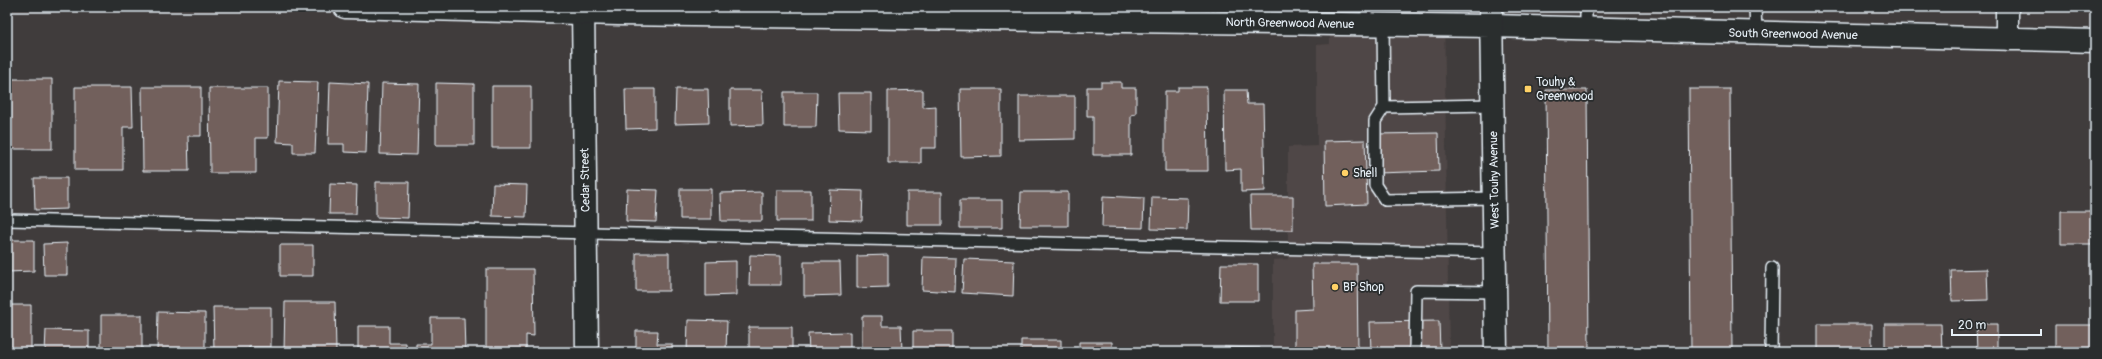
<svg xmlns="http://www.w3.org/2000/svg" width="2102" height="359" viewBox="0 0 2102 359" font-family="Pangolin,sans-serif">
  <rect width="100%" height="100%" fill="#403c3c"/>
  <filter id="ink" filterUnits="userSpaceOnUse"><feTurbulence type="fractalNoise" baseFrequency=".025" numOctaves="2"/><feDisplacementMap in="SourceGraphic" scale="8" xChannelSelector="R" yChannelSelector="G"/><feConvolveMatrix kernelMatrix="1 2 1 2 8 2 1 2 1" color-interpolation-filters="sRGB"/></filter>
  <g filter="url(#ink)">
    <path fill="#4f4746" d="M 1330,7 L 1444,7 L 1449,352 L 1273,352 L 1273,260 L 1288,259 L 1288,147 L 1317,146 L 1317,45 L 1330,44 Z"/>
    <path fill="#72605c" stroke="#e8f1f8" d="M 10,79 L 52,79 L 52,149 L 10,149 Z
      M 279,81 L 318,82 L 315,153 L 293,153 L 293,143 L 277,142 Z
      M 330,82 L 368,84 L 366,153 L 344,152 L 344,144 L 328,144 Z
      M 1101,82 L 1121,82 L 1121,88 L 1136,88 L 1136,114 L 1131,115 L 1131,155 L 1093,155 L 1093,116 L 1087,116 L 1087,87 L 1101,87 Z
      M 382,83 L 419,84 L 417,155 L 380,154 Z
      M 436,83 L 474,84 L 474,145 L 436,145 Z
      M 492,86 L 531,86 L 531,148 L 492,148 Z
      M 75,87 L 132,87 L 133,127 L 123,127 L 123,170 L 75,170 Z
      M 142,87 L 201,87 L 201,136 L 188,136 L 189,171 L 143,171 Z
      M 1178,87 L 1207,87 L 1208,171 L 1165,171 L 1165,91 L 1178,91 Z
      M 209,88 L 268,88 L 268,138 L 256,138 L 256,173 L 210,173 Z
      M 625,89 L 655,89 L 655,128 L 626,129 Z
      M 676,89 L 708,89 L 709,123 L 675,124 Z
      M 960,89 L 1001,89 L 1001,156 L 961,157 Z
      M 1689,89 L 1730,89 L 1732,352 L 1691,352 Z
      M 730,90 L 762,90 L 763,125 L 730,126 Z
      M 923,90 L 923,107 L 936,106 L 936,148 L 921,148 L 921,163 L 888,163 L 888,91 Z
      M 1224,90 L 1246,90 L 1247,104 L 1263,104 L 1265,191 L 1241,192 L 1241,169 L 1225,170 Z
      M 1546,90 L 1587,90 L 1589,352 L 1548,352 Z
      M 784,92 L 817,92 L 816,127 L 784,127 Z
      M 838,93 L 871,93 L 871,130 L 839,129 Z
      M 1019,96 L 1075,96 L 1075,139 L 1019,140 Z
      M 1438,133 L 1439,171 L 1377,173 L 1376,134 Z
      M 1365,140 L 1367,204 L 1325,206 L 1324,141 Z
      M 34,178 L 67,178 L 67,209 L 35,210 Z
      M 376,182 L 409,182 L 408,218 L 376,217 Z
      M 330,184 L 357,185 L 356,214 L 329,214 Z
      M 493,184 L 527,185 L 526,217 L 492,216 Z
      M 627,189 L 658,190 L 656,222 L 626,221 Z
      M 680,189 L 711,189 L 711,219 L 680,219 Z
      M 777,190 L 811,190 L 811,221 L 777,221 Z
      M 830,190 L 863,191 L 862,221 L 829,220 Z
      M 762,192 L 762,221 L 721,221 L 720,193 Z
      M 907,192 L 942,192 L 942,225 L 907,225 Z
      M 1021,192 L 1068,192 L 1068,226 L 1020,226 Z
      M 1103,196 L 1144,198 L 1143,228 L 1102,227 Z
      M 1250,196 L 1293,196 L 1293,230 L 1251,230 Z
      M 1152,197 L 1188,198 L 1187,230 L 1151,229 Z
      M 960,200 L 1002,200 L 1002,228 L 960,228 Z
      M 2061,211 L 2093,211 L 2094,244 L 2061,244 Z
      M 7,240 L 34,240 L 34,271 L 7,272 Z
      M 67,243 L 67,275 L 44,275 L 43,244 Z
      M 280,245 L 313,245 L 313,276 L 280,276 Z
      M 636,253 L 669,253 L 669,291 L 636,291 Z
      M 750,255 L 781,256 L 781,285 L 749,285 Z
      M 888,255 L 888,287 L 857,288 L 857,256 Z
      M 923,257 L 956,258 L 955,292 L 922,290 Z
      M 964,259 L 1014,261 L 1013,296 L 962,293 Z
      M 736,261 L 736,295 L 706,296 L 706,262 Z
      M 804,262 L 840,262 L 841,295 L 804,296 Z
      M 1221,264 L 1258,264 L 1258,301 L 1220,301 Z
      M 1312,264 L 1357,264 L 1358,352 L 1295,352 L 1295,310 L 1313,309 Z
      M 486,269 L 533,269 L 534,336 L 526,335 L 526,352 L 486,352 Z
      M 1987,269 L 1988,300 L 1952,301 L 1951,270 Z
      M 285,302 L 335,302 L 336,352 L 284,352 Z
      M 7,305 L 31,305 L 31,352 L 7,352 Z
      M 213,307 L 271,307 L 271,347 L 249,347 L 249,352 L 214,352 Z
      M 158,312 L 205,313 L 205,352 L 157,352 Z
      M 101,315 L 142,315 L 142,352 L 101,352 Z
      M 862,316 L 882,316 L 882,326 L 901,326 L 902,352 L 862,352 Z
      M 431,318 L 464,318 L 465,352 L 416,352 L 416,344 L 431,344 Z
      M 688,320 L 727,321 L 726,352 L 687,352 Z
      M 1439,321 L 1440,352 L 1371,352 L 1370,322 Z
      M 1818,324 L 1872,324 L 1872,352 L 1818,352 Z
      M 1885,324 L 1941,324 L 1942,352 L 1885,352 Z
      M 1976,324 L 1997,324 L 1997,352 L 1977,352 Z
      M 2055,325 L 2095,325 L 2095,352 L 2055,352 Z
      M 358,326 L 389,326 L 389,343 L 406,343 L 406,352 L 358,352 Z
      M 749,327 L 792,327 L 792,352 L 749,352 Z
      M 46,330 L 89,331 L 89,352 L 45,352 Z
      M 636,331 L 658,331 L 657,344 L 672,344 L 672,352 L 636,352 Z
      M 913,331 L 952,331 L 952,352 L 913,352 Z
      M 850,332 L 850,352 L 809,352 L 808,333 Z
      M 1021,340 L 1061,340 L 1061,352 L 1021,352 Z
      M 1079,342 L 1112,342 L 1112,352 L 1079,352 Z
      M 1224,347 L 1260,348 L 1259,352 L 1224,352 Z"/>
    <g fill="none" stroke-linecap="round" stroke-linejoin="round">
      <defs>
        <path id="lane" d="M 1755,7 L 1756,33
          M 1367,25 L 1367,7
          M 1383,25 L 1384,107
          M 1586,28 L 1586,7
          M 1493,105 L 1384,107 L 1375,121 L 1375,185 L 1385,200 L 1494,198
          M 7,220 L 1495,253
          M 1415,352 L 1416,291 L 1495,292
          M 1771,352 L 1772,268"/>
        <path id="street" d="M 583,7 L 587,352
          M 2007,7 L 2007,39
          M 1492,26 L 2095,41"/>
        <path id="secondary" d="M 345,7 L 618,14 L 1492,26
          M 1491,7 L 1496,352"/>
      </defs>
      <use href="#lane" stroke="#e8f1f8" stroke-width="14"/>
      <use href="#street" stroke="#e8f1f8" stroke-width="25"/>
      <use href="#secondary" stroke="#e8f1f8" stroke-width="25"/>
      <use href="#lane" stroke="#2a2d2e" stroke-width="11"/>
      <use href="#street" stroke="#2a2d2e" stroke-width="22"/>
      <use href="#secondary" stroke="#2a2d2e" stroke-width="22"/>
    </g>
  </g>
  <g fill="#ffd166" stroke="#2a2d2e" stroke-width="1.5">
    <rect x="1524" y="85" width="8" height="8" rx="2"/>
    <circle cx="1345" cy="173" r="4"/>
    <circle cx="1335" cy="287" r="4"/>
  </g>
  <g text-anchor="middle" stroke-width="3.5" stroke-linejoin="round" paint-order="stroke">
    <g font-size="12" fill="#e8f1f8" stroke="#2a2d2e">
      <text transform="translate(1290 23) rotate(1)" y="4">North Greenwood Avenue</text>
      <text transform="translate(1793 34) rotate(1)" y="4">South Greenwood Avenue</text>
      <text transform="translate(585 180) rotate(-91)" y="4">Cedar Street</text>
      <text transform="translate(1494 180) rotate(-91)" y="4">West Touhy Avenue</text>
    </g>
    <g font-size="12" fill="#e8f1f8" stroke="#2a2d2e" text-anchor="start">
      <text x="1536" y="86">Touhy &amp;<tspan x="1536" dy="14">Greenwood</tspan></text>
      <text x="1353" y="177">Shell</text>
      <text x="1343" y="291">BP Shop</text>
    </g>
  </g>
  <rect width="2102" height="359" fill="none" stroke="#2a2d2e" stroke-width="24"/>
  <rect x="12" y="12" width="2078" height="335" fill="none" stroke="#e8f1f8" stroke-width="1.5" filter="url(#ink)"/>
  <path d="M1952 329v6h89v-6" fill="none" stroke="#e8f1f8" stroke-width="2"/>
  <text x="1958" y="329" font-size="12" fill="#e8f1f8" stroke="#2a2d2e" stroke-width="3" paint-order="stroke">20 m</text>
</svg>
